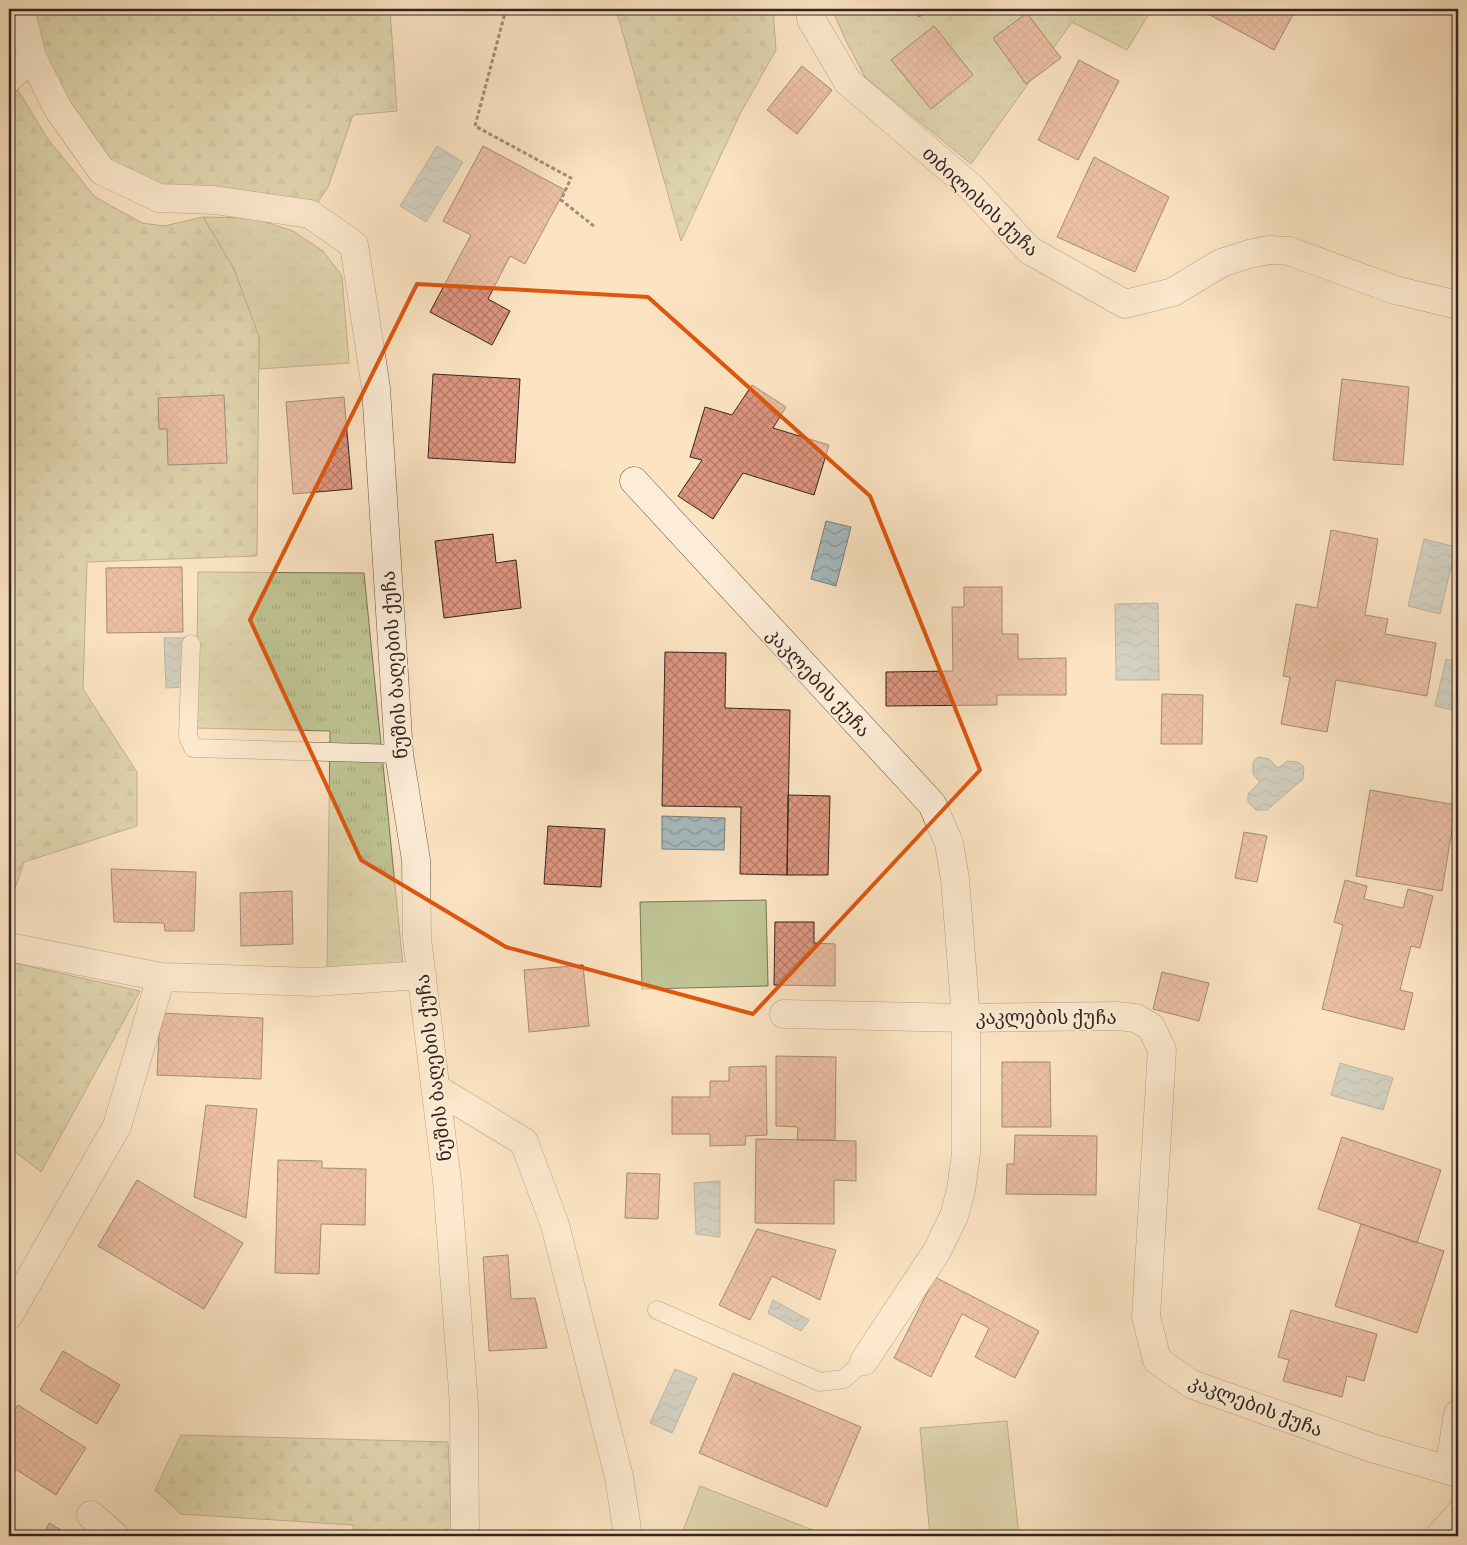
<svg xmlns="http://www.w3.org/2000/svg" width="1467" height="1545" viewBox="0 0 1467 1545" font-family="'Sorts Mill Goudy','Noto Serif Georgian',serif">
  <defs>
    <pattern id="grass-tufts" width="24" height="20" patternUnits="userSpaceOnUse" patternTransform="scale(1.25)"><rect width="24" height="20" fill="#bfc494"/><path d="M3 7l-1-3M5 7V3M7 7l1-3M15 17l-1-3M17 17v-4M19 17l1-3" fill="none" stroke="#a5a87f"/></pattern>
    <pattern id="forest-firs" width="22" height="20" patternUnits="userSpaceOnUse" patternTransform="scale(1.25)"><rect width="22" height="20" fill="#bfc494"/><path d="M5 1l3.5 6h-7zM16 11l3.5 6h-7z" fill="#a5a87f"/></pattern>
    <pattern id="water-waves" width="16" height="10" patternUnits="userSpaceOnUse" patternTransform="scale(1.25)"><rect width="16" height="10" fill="#a5bbbf"/><path d="M0 5q4-4 8 0t8 0" fill="none" stroke="#87989b"/></pattern>
    <pattern id="building-cross-hatch" width="8" height="8" patternUnits="userSpaceOnUse" patternTransform="scale(1.25)"><rect width="8" height="8" fill="#de9680"/><path d="M0 0l8 8M0 8l8-8" fill="none" stroke="#b57a68"/></pattern>
  </defs>
  <rect width="100%" height="100%" fill="#fce4c3"/>
  <filter id="stains"><feTurbulence type="fractalNoise" baseFrequency=".004" numOctaves="4"/><feColorMatrix values="0 0 0 0 .2 0 0 0 0 .09 0 0 0 0 .02 0 0 0 .5 -.17"/></filter>
  <radialGradient id="worn" r=".72"><stop offset=".6" stop-color="#630" stop-opacity="0"/><stop offset="1" stop-color="#630" stop-opacity=".3"/></radialGradient>
  <path fill="url(#grass-tufts)" stroke="#7a745a" d="M 832,9 L 1152,9 L 1127,50 L 1072,22 L 971,164 L 865,77 L 846,41 Z
    M 203,217 L 253,218 L 293,231 L 323,251 L 342,276 L 349,363 L 259,369 L 259,336 L 233,267 Z
    M 198,572 L 364,573 L 403,966 L 327,969 L 330,731 L 196,728 Z"/>
  <path fill="url(#forest-firs)" stroke="#7a745a" d="M 20,9 L 390,9 L 397,111 L 353,115 L 328,187 L 310,214 L 214,200 L 102,171 Z
    M 616,9 L 773,9 L 776,50 L 741,112 L 681,241 Z
    M 18,90 L 47,138 L 95,197 L 142,223 L 164,226 L 203,217 L 233,267 L 259,336 L 257,556 L 87,562 L 83,689 L 137,772 L 137,826 L 24,862 L 9,906 L 9,98 Z
    M 9,962 L 140,991 L 41,1172 L 9,1147 Z
    M 181,1435 L 448,1442 L 452,1536 L 354,1536 L 353,1525 L 181,1514 L 155,1490 Z"/>
  <path fill="#bfc494" stroke="#7a745a" d="M 766,900 L 768,986 L 642,989 L 640,902 Z
    M 1007,1421 L 1019,1536 L 930,1536 L 920,1428 Z
    M 700,1486 L 828,1536 L 681,1536 Z"/>
  <path fill="url(#water-waves)" stroke="#787f7f" d="M 437,146 L 463,162 L 426,222 L 400,206 Z
    M 826,521 L 851,527 L 836,586 L 811,579 Z
    M 1424,539 L 1456,547 L 1440,614 L 1408,606 Z
    M 1158,603 L 1159,680 L 1116,680 L 1115,604 Z
    M 164,638 L 185,638 L 187,687 L 166,688 Z
    M 1446,659 L 1458,662 L 1457,711 L 1435,706 Z
    M 1258,757 L 1269,759 L 1278,768 L 1287,761 L 1298,762 L 1304,767 L 1303,779 L 1267,810 L 1256,810 L 1248,802 L 1248,794 L 1260,782 L 1253,774 L 1253,762 Z
    M 662,816 L 725,818 L 724,850 L 662,849 Z
    M 1340,1063 L 1393,1078 L 1383,1110 L 1331,1095 Z
    M 720,1181 L 720,1237 L 696,1234 L 694,1183 Z
    M 773,1300 L 809,1320 L 801,1331 L 768,1313 Z
    M 675,1369 L 697,1378 L 672,1433 L 650,1423 Z"/>
  <path fill="url(#building-cross-hatch)" stroke="#34251f" d="M 915,9 L 933,9 L 919,17 Z
    M 1199,9 L 1296,9 L 1274,50 Z
    M 1027,13 L 1061,58 L 1026,84 L 993,38 Z
    M 934,26 L 973,75 L 931,109 L 891,60 Z
    M 1079,60 L 1119,81 L 1078,160 L 1038,140 Z
    M 802,66 L 832,90 L 797,134 L 767,110 Z
    M 483,146 L 565,190 L 525,264 L 510,256 L 488,299 L 510,311 L 492,345 L 430,312 L 471,235 L 443,221 Z
    M 1094,157 L 1169,197 L 1135,272 L 1057,237 Z
    M 433,374 L 520,379 L 515,463 L 428,458 Z
    M 1342,379 L 1409,387 L 1403,465 L 1333,460 Z
    M 752,385 L 786,407 L 773,428 L 829,445 L 814,495 L 743,473 L 713,519 L 678,496 L 702,460 L 690,457 L 705,407 L 732,415 Z
    M 224,395 L 227,463 L 168,465 L 167,429 L 159,429 L 158,398 Z
    M 344,397 L 352,489 L 293,494 L 286,402 Z
    M 1331,530 L 1378,539 L 1365,615 L 1388,619 L 1385,634 L 1436,643 L 1427,696 L 1336,680 L 1327,732 L 1281,724 L 1290,677 L 1283,676 L 1296,604 L 1317,608 Z
    M 493,534 L 496,563 L 516,560 L 521,608 L 444,618 L 435,541 Z
    M 182,567 L 183,632 L 107,633 L 106,568 Z
    M 964,587 L 1002,587 L 1002,634 L 1018,634 L 1018,659 L 1066,658 L 1066,695 L 997,695 L 997,705 L 886,706 L 886,672 L 953,671 L 952,607 L 964,607 Z
    M 665,652 L 726,653 L 725,708 L 790,710 L 787,875 L 740,874 L 741,807 L 662,806 Z
    M 1162,694 L 1203,695 L 1202,744 L 1161,744 Z
    M 1370,790 L 1456,805 L 1442,891 L 1356,876 Z
    M 788,795 L 830,796 L 828,875 L 787,875 Z
    M 548,826 L 605,829 L 601,887 L 544,884 Z
    M 1244,832 L 1267,836 L 1257,882 L 1235,878 Z
    M 111,869 L 196,872 L 194,931 L 165,931 L 164,923 L 114,922 Z
    M 1345,880 L 1367,886 L 1364,899 L 1403,908 L 1408,889 L 1433,896 L 1420,948 L 1411,946 L 1400,990 L 1413,993 L 1404,1030 L 1322,1009 L 1343,925 L 1334,922 Z
    M 292,891 L 293,944 L 241,946 L 240,893 Z
    M 775,922 L 814,922 L 814,943 L 835,944 L 835,986 L 774,985 Z
    M 583,965 L 589,1026 L 529,1032 L 524,970 Z
    M 1162,972 L 1209,983 L 1199,1021 L 1153,1009 Z
    M 160,1013 L 263,1018 L 261,1079 L 157,1075 Z
    M 776,1056 L 836,1057 L 835,1140 L 797,1140 L 798,1127 L 776,1126 Z
    M 1002,1062 L 1050,1062 L 1051,1127 L 1002,1127 Z
    M 766,1066 L 767,1135 L 746,1136 L 745,1145 L 710,1146 L 710,1134 L 672,1134 L 672,1097 L 710,1097 L 710,1081 L 729,1081 L 729,1067 Z
    M 206,1105 L 257,1109 L 246,1218 L 194,1197 Z
    M 1015,1135 L 1097,1136 L 1096,1195 L 1006,1194 L 1007,1164 L 1014,1164 Z
    M 1342,1137 L 1441,1170 L 1417,1243 L 1318,1209 Z
    M 756,1139 L 856,1141 L 856,1181 L 834,1180 L 834,1224 L 755,1223 Z
    M 278,1160 L 322,1161 L 322,1168 L 366,1169 L 365,1225 L 321,1224 L 319,1274 L 275,1273 Z
    M 627,1173 L 660,1174 L 658,1219 L 625,1218 Z
    M 137,1180 L 243,1243 L 204,1309 L 98,1246 Z
    M 1361,1224 L 1444,1251 L 1417,1333 L 1335,1306 Z
    M 757,1229 L 836,1250 L 820,1300 L 772,1276 L 750,1320 L 719,1305 Z
    M 508,1255 L 511,1299 L 535,1298 L 547,1348 L 489,1351 L 483,1257 Z
    M 935,1277 L 1039,1331 L 1015,1378 L 975,1357 L 989,1328 L 962,1314 L 931,1377 L 894,1358 Z
    M 1291,1310 L 1377,1334 L 1364,1381 L 1347,1376 L 1342,1397 L 1283,1381 L 1289,1360 L 1278,1357 Z
    M 63,1351 L 120,1385 L 97,1424 L 40,1390 Z
    M 733,1373 L 861,1427 L 827,1507 L 699,1453 Z
    M 18,1405 L 86,1448 L 56,1495 L 9,1465 L 9,1419 Z
    M 49,1523 L 71,1536 L 43,1536 Z"/>
  <g fill="none" stroke-linecap="round" stroke-linejoin="round">
    <defs>
      <path id="service" d="M 191,644 L 188,736 L 193,748 L 399,754
        M 657,1310 L 820,1382 L 844,1379 L 864,1361
        M 1433,1536 L 1458,1508"/>
      <path id="minor" d="M 20,9 L 32,57 L 58,109 L 102,171 L 159,198 L 214,200 L 310,214 L 354,245 L 376,388 L 399,754 L 416,860 L 417,939 L 447,1181 L 464,1405 L 465,1536
        M 811,9 L 811,19 L 848,82 L 973,189 L 1029,250 L 1125,304 L 1173,292 L 1221,263 L 1249,254 L 1269,250 L 1289,251 L 1395,290 L 1458,305
        M 9,78 L 32,57
        M 634,481 L 932,804 L 949,843 L 955,879 L 966,1018 L 966,1154 L 961,1190 L 954,1216 L 937,1251 L 864,1361
        M 9,947 L 161,977 L 314,982 L 422,975
        M 784,1014 L 966,1018 L 1117,1016 L 1136,1018 L 1151,1027 L 1162,1050 L 1146,1317 L 1157,1360 L 1191,1384 L 1372,1448 L 1458,1473
        M 437,1089 L 524,1142 L 555,1225 L 619,1477 L 628,1536
        M 9,1315 L 117,1126 L 161,977
        M 1449,1470 L 1458,1414
        M 91,1515 L 115,1536"/>
    </defs>
    <use href="#service" stroke="#665548" stroke-width="19"/>
    <use href="#minor" stroke="#665548" stroke-width="29"/>
    <path stroke="#34251f" stroke-width="3" stroke-dasharray="4 2.5" stroke-linecap="butt" d="M 506,9 L 475,126 L 571,178 L 561,200 L 595,227"/>
    <use href="#service" stroke="#fdedd8" stroke-width="18"/>
    <use href="#minor" stroke="#fdedd8" stroke-width="28"/>
  </g>
  <path d="M0 0H1467V1545H0ZM 417,284 L 648,297 L 870,496 L 980,770 L 753,1014 L 506,947 L 361,860 L 250,620 Z" fill="#fce4c3" fill-opacity=".55" fill-rule="evenodd"/>
  <path fill="none" stroke="#df560d" stroke-width="4" stroke-linejoin="round" d="M 417,284 L 648,297 L 870,496 L 980,770 L 753,1014 L 506,947 L 361,860 L 250,620 Z"/>
  <g text-anchor="middle" stroke-width="4" stroke-linejoin="round" paint-order="stroke">
    <g font-size="19" fill="#34251f" stroke="#fdedd8">
      <text transform="translate(981 201) rotate(43)" y="7">თბილისის ქუჩა</text>
      <text transform="translate(394 665) rotate(-94)" y="7">ნუშის ბაღების ქუჩა</text>
      <text transform="translate(819 682) rotate(47)" y="7">კაკლების ქუჩა</text>
      <text x="1046" y="1024">კაკლების ქუჩა</text>
      <text transform="translate(433 1068) rotate(-97)" y="7">ნუშის ბაღების ქუჩა</text>
      <text transform="translate(1256 1405) rotate(21)" y="7">კაკლების ქუჩა</text>
    </g>
  </g>
  <rect width="1467" height="1545" fill="none" stroke="#fce4c3" stroke-width="30"/>
  <rect x="10" y="10" width="1447" height="1525" fill="none" stroke="#34251f" stroke-width="2.5"/>
  <rect x="15" y="15" width="1437" height="1515" fill="none" stroke="#34251f"/>
  <rect width="100%" height="100%" filter="url(#stains)"/>
  <rect width="100%" height="100%" fill="url(#worn)"/>
</svg>
